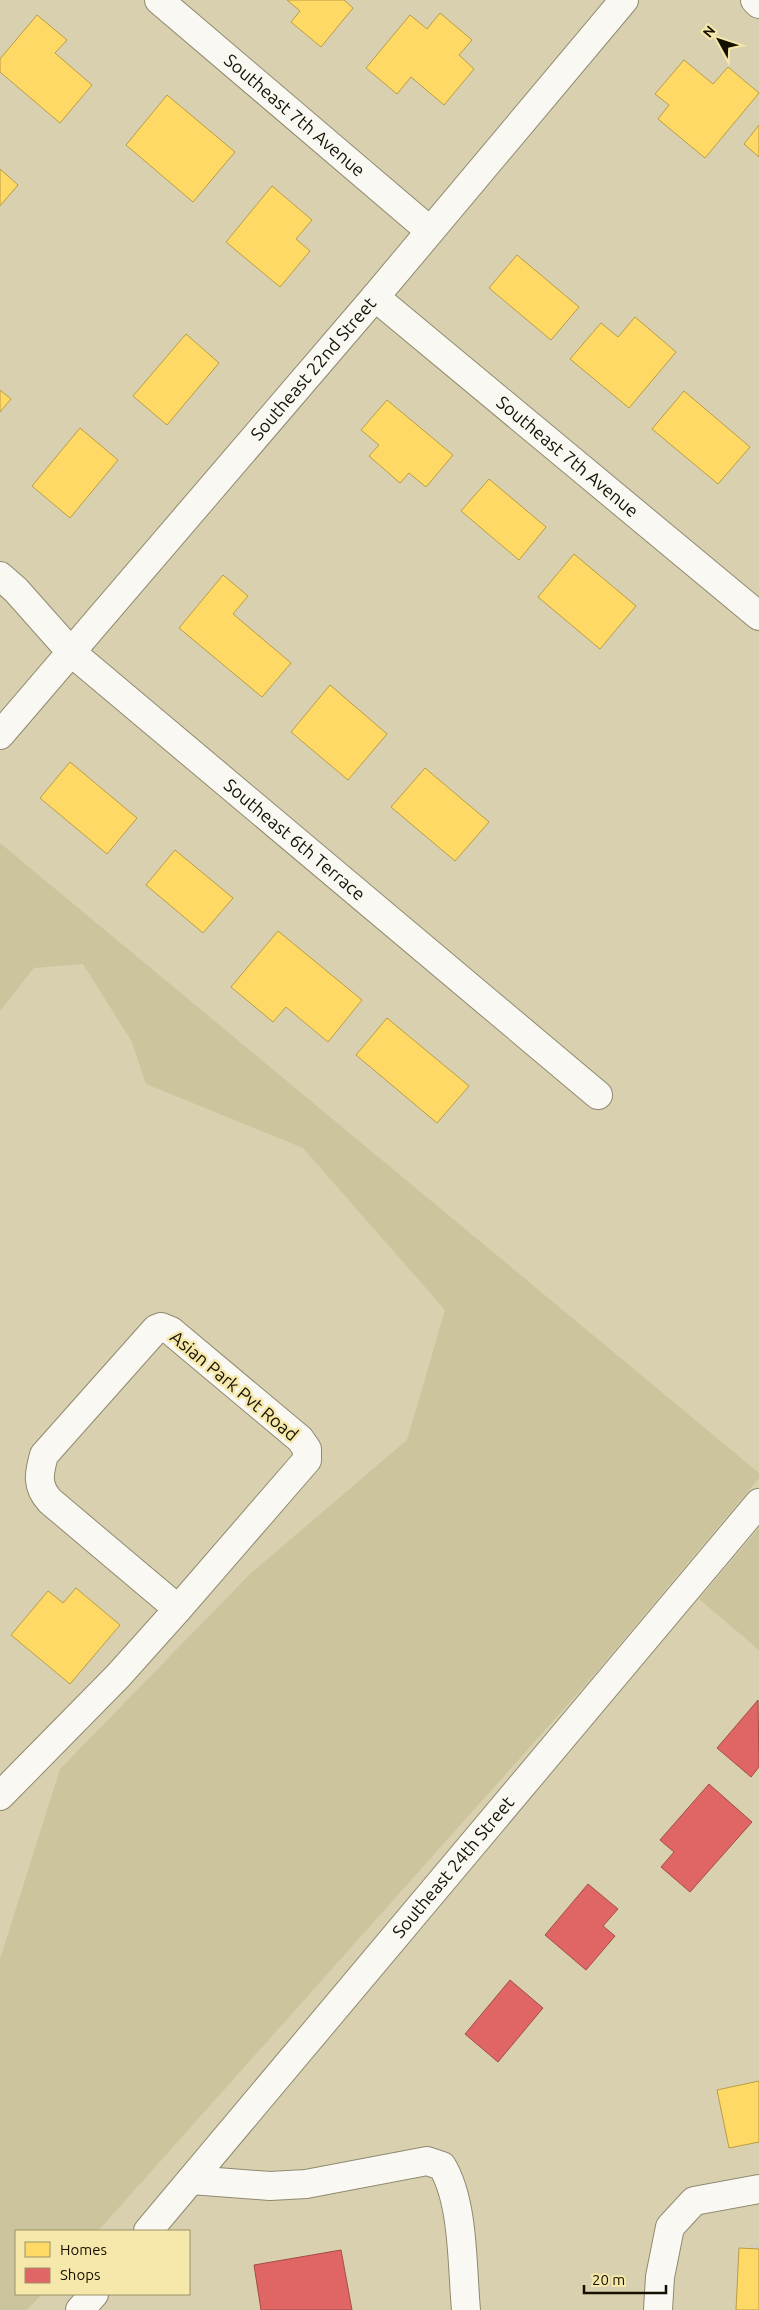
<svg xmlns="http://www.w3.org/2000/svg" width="759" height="2310" viewBox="0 0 759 2310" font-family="Ubuntu,sans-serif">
  <rect width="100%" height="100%" fill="#d8d0af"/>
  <path fill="#ccc49d" d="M 0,843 L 759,1473 L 759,1478 L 587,1683 L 98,2231 L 16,2231 L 16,2294 L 42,2294 L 27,2310 L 0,2310 L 0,1959 L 60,1769 L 251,1573 L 407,1440 L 445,1310 L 303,1148 L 146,1084 L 132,1042 L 83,964 L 34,968 L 0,1011 Z
    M 759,1528 L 759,1650 L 699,1599 Z"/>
  <path fill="#ffd966" stroke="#b99d47" d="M 287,0 L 344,0 L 353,8 L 321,47 L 291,22 L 300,11 Z
    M 440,13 L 472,40 L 459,55 L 474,69 L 444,105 L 411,77 L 397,94 L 366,68 L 410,15 L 427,29 Z
    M 37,15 L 67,40 L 55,53 L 92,85 L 60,123 L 0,72 L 0,59 Z
    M 684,60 L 713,84 L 728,67 L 759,93 L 705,158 L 658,119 L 669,105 L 655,94 Z
    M 167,95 L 235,152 L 193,202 L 126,145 Z
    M 759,125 L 759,157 L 744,144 Z
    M 0,169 L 18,185 L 0,206 Z
    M 272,186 L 312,220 L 296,239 L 310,251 L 280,287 L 226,242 Z
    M 517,255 L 579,307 L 551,340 L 489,288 Z
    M 635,317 L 676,352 L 629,408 L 570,359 L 601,323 L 618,337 Z
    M 186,334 L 219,363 L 167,425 L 133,396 Z
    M 0,390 L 11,399 L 0,412 Z
    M 684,391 L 750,447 L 718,484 L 652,429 Z
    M 387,400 L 453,455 L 426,487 L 409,473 L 400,483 L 369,456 L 379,445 L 361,430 Z
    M 80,428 L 118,460 L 70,518 L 32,486 Z
    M 489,479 L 546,527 L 519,560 L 461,511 Z
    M 574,554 L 636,606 L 600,649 L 538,597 Z
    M 223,575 L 248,596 L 233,614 L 291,663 L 262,697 L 179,628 Z
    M 330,685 L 387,734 L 348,780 L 291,732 Z
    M 70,762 L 137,818 L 107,854 L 40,798 Z
    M 425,768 L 489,822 L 455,861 L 391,807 Z
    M 175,850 L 233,898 L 203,933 L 146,885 Z
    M 278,931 L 362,1000 L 328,1042 L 286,1007 L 273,1022 L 231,987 Z
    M 387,1018 L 469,1086 L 437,1123 L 356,1055 Z
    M 76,1588 L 120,1625 L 70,1684 L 11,1635 L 48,1591 L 63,1603 Z
    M 759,2081 L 759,2142 L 729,2148 L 717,2090 Z
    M 739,2248 L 759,2249 L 759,2310 L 736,2310 Z"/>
  <path fill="#e06666" stroke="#a34c47" d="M 758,1700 L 759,1767 L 751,1777 L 717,1748 Z
    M 709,1784 L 752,1822 L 690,1892 L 661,1867 L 674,1852 L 660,1840 Z
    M 588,1884 L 618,1909 L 603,1926 L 615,1936 L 586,1970 L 545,1935 Z
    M 510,1980 L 543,2008 L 498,2062 L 465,2034 Z
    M 341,2250 L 352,2310 L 261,2310 L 254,2265 Z"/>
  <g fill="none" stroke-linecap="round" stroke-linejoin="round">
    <defs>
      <g id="minor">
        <path id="s1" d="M 159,0 L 430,231"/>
        <path d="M 755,0 L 759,4"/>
        <path id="s2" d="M 375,297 L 759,616"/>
        <path id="s3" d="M 0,576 L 16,590 L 71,652 L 598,1095"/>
        <path id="s4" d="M 0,735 L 375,297 L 624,0"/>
        <path d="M 0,1796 L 118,1676 L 178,1609 L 307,1460 L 307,1449 L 300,1439 L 171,1331 L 161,1327 L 156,1329 L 44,1455 C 39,1473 36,1486 50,1501 L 178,1609"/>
        <path d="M 191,2180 L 270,2186 L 306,2184 L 427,2161 L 442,2166 C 464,2202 462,2267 466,2310"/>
        <path id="s5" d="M 148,2231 L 759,1503"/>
        <path d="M 80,2310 L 94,2294"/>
        <path d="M 658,2310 L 660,2277 L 670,2227 L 694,2201 L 759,2189"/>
      </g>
    </defs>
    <use href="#minor" stroke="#908a70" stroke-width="30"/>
    <path stroke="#cdcac1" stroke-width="3" stroke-dasharray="2.5 2.5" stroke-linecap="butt" d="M 751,2246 L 759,2246"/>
    <use href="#minor" stroke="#f9f8f3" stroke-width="28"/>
  </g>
  <g text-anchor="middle" stroke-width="5" stroke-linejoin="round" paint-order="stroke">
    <g font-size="18" fill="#161000" stroke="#f6e8aa">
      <text dy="6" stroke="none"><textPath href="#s1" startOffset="178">Southeast 7th Avenue</textPath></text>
      <text dy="6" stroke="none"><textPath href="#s4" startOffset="482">Southeast 22nd Street</textPath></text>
      <text dy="6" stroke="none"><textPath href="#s2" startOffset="250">Southeast 7th Avenue</textPath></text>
      <text dy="6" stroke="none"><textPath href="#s3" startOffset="396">Southeast 6th Terrace</textPath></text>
      <text transform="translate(234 1386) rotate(40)" y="6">Asian Park Pvt Road</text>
      <text dy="6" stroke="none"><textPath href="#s5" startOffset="475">Southeast 24th Street</textPath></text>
    </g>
  </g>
  <rect x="15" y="2230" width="175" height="65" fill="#f6e8aa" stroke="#9c9266"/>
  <rect x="25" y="2242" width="25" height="15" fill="#ffd966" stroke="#9c9266"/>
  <text x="60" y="2255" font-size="15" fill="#161000">Homes</text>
  <rect x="25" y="2268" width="25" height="15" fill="#e06666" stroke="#9c9266"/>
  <text x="60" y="2280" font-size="15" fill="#161000">Shops</text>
  <g transform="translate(719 40) rotate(310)" stroke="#f6e8aa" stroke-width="4" paint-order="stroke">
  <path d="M0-4L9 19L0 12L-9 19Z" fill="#161000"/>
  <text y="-8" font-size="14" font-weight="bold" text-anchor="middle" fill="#161000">N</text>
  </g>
  <path d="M584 2285v8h82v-8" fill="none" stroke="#161000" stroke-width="2.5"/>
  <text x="592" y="2285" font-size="15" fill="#161000" stroke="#f6e8aa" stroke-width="4" paint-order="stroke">20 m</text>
</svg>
